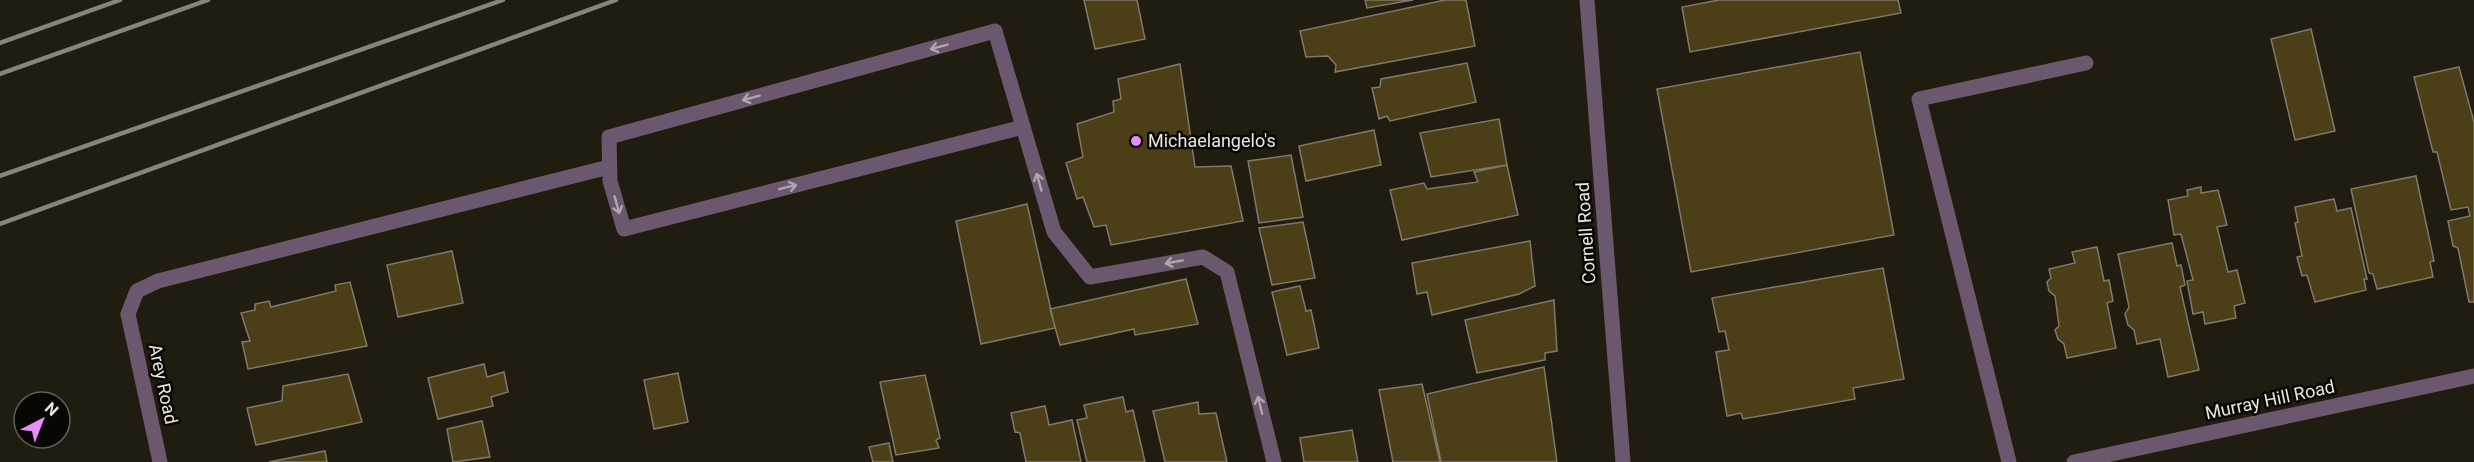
<svg xmlns="http://www.w3.org/2000/svg" width="2474" height="462" viewBox="0 0 2474 462" font-family="Roboto,sans-serif">
  <rect width="100%" height="100%" fill="#211c10"/>
  <path fill="#4c3f18" stroke="#7e796a" stroke-width="1.5" d="M 1084,0 L 1137,0 L 1145,39 L 1095,49 Z
    M 1365,0 L 1413,0 L 1367,8 Z
    M 1445,0 L 1466,0 L 1475,46 L 1335,72 L 1336,65 L 1328,56 L 1306,57 L 1300,31 Z
    M 1719,0 L 1898,0 L 1901,13 L 1690,52 L 1682,7 Z
    M 2311,29 L 2335,131 L 2295,140 L 2271,39 Z
    M 1860,52 L 1894,235 L 1691,272 L 1657,89 Z
    M 1467,63 L 1476,102 L 1390,121 L 1387,116 L 1379,119 L 1372,88 L 1380,87 L 1381,79 Z
    M 1180,64 L 1195,167 L 1231,166 L 1243,221 L 1111,245 L 1106,225 L 1094,227 L 1083,197 L 1077,199 L 1066,163 L 1083,157 L 1077,124 L 1114,112 L 1113,101 L 1121,99 L 1118,79 Z
    M 2459,67 L 2474,122 L 2474,302 L 2469,302 L 2458,248 L 2453,246 L 2448,221 L 2470,216 L 2468,207 L 2451,210 L 2437,152 L 2433,152 L 2414,77 Z
    M 1499,119 L 1507,165 L 1431,177 L 1420,133 Z
    M 1374,130 L 1381,165 L 1306,181 L 1299,146 Z
    M 1291,155 L 1303,217 L 1259,223 L 1248,161 Z
    M 1507,165 L 1518,215 L 1402,240 L 1390,190 L 1424,183 L 1427,189 L 1478,182 L 1474,172 Z
    M 2416,176 L 2434,261 L 2430,262 L 2433,277 L 2377,289 L 2373,274 L 2369,273 L 2351,189 Z
    M 2201,187 L 2201,193 L 2218,190 L 2227,225 L 2217,227 L 2228,272 L 2237,270 L 2245,303 L 2234,306 L 2236,318 L 2205,324 L 2203,312 L 2193,314 L 2187,281 L 2193,280 L 2181,234 L 2174,235 L 2168,200 L 2188,196 L 2187,190 Z
    M 2334,199 L 2337,211 L 2351,208 L 2367,279 L 2364,279 L 2366,290 L 2315,302 L 2307,275 L 2302,276 L 2297,257 L 2302,256 L 2295,223 L 2298,222 L 2295,207 Z
    M 1027,204 L 1055,328 L 981,344 L 956,221 Z
    M 1303,222 L 1315,278 L 1272,285 L 1259,228 Z
    M 1530,241 L 1535,286 L 1519,294 L 1432,315 L 1427,292 L 1417,294 L 1412,263 Z
    M 2172,243 L 2177,266 L 2181,265 L 2185,285 L 2180,287 L 2199,370 L 2168,377 L 2160,339 L 2137,344 L 2134,330 L 2128,325 L 2125,314 L 2129,307 L 2118,254 Z
    M 2097,247 L 2104,281 L 2109,280 L 2113,301 L 2107,303 L 2116,348 L 2067,358 L 2064,344 L 2058,339 L 2055,330 L 2059,326 L 2055,296 L 2049,291 L 2047,282 L 2051,278 L 2049,269 L 2075,263 L 2072,252 Z
    M 452,251 L 463,303 L 398,317 L 387,265 Z
    M 1883,268 L 1904,379 L 1853,388 L 1855,399 L 1743,419 L 1741,413 L 1727,416 L 1716,352 L 1729,350 L 1725,331 L 1719,332 L 1712,298 Z
    M 1186,279 L 1198,324 L 1135,335 L 1134,329 L 1060,345 L 1050,309 Z
    M 350,282 L 367,346 L 248,369 L 242,342 L 250,341 L 241,313 L 255,310 L 255,304 L 269,301 L 271,307 L 336,291 L 335,285 Z
    M 1300,286 L 1306,311 L 1311,310 L 1319,348 L 1287,355 L 1272,292 Z
    M 1554,300 L 1557,351 L 1545,353 L 1545,360 L 1477,373 L 1465,320 Z
    M 484,364 L 487,377 L 504,372 L 508,392 L 491,397 L 493,406 L 438,419 L 428,378 Z
    M 1544,367 L 1557,462 L 1441,462 L 1427,394 Z
    M 678,373 L 688,422 L 654,429 L 644,380 Z
    M 348,374 L 362,422 L 256,445 L 247,408 L 282,401 L 283,386 Z
    M 925,375 L 940,438 L 936,440 L 939,448 L 896,455 L 880,382 Z
    M 1422,384 L 1440,462 L 1393,462 L 1379,390 Z
    M 1123,397 L 1126,412 L 1133,410 L 1145,462 L 1087,462 L 1077,420 L 1087,418 L 1084,405 Z
    M 1198,402 L 1199,414 L 1216,413 L 1227,462 L 1165,462 L 1153,411 Z
    M 1045,406 L 1049,425 L 1072,420 L 1081,462 L 1026,462 L 1020,433 L 1015,432 L 1011,413 Z
    M 482,421 L 490,457 L 453,462 L 447,429 Z
    M 1352,430 L 1358,462 L 1304,462 L 1300,438 Z
    M 889,443 L 893,462 L 873,462 L 869,447 Z
    M 325,451 L 327,462 L 269,462 Z"/>
  <g fill="none" stroke-linecap="round" stroke-linejoin="round">
    <path stroke="#6b586f" stroke-width="15" d="M 1023,127 L 624,229 L 610,181 L 609,137 L 995,31 L 1054,232 L 1090,277 L 1203,257 L 1227,272 L 1274,462
      M 128,314 L 137,291 L 158,281 L 609,167
      M 2009,462 L 1919,99 L 2086,63"/>
    <path stroke="#6b586f" stroke-width="15" d="M 128,314 L 160,462
      M 2074,462 L 2474,376"/>
    <path stroke="#6b586f" stroke-width="15" d="M 1587,0 L 1623,462"/>
    <path stroke="#88847a" stroke-width="4.5" d="M 0,43 L 120,0
      M 0,74 L 208,0
      M 0,176 L 503,0
      M 0,224 L 616,0"/>
  </g>
  <defs><path id="oneway-shaft" d="M-6 0H5M1.5-3L5.5 0L1.5 3" fill="none" stroke-width="1.6" stroke-linecap="round" stroke-linejoin="round" transform="scale(1.5)"/></defs>
  <g stroke="#b0a6ac">
    <use href="#oneway-shaft" transform="translate(939 47) rotate(165)"/>
    <use href="#oneway-shaft" transform="translate(751 98) rotate(165)"/>
    <use href="#oneway-shaft" transform="translate(1039 182) rotate(-106)"/>
    <use href="#oneway-shaft" transform="translate(788 187) rotate(-14)"/>
    <use href="#oneway-shaft" transform="translate(617 205) rotate(74)"/>
    <use href="#oneway-shaft" transform="translate(1174 262) rotate(170)"/>
    <use href="#oneway-shaft" transform="translate(1260 405) rotate(-104)"/>
  </g>
  <circle fill="#e98dfe" stroke="#090703" stroke-width="2" cx="1136" cy="141" r="6"/>
  <g text-anchor="middle" stroke-width="5" stroke-linejoin="round" paint-order="stroke">
    <g font-size="18" fill="#e9e6de" stroke="#090703" text-anchor="start">
      <text x="1148" y="147">Michaelangelo's</text>
    </g>
    <g font-size="18" fill="#e9e6de" stroke="#090703">
      <text transform="translate(1586 233) rotate(-94)" y="6">Cornell Road</text>
      <text transform="translate(163 384) rotate(78)" y="6">Arey Road</text>
      <text transform="translate(2270 400) rotate(-12)" y="6">Murray Hill Road</text>
    </g>
  </g>
  <g transform="translate(42 420) rotate(42)"><circle r="28" fill="#090703" stroke="#63605b" stroke-width="1.5"/>
  <path d="M0-4.5L10 22L0 15L-10 22Z" fill="#e98dfe"/>
  <text y="-9" font-size="16" font-weight="bold" text-anchor="middle" fill="#e9e6de">N</text>
  </g>
</svg>
